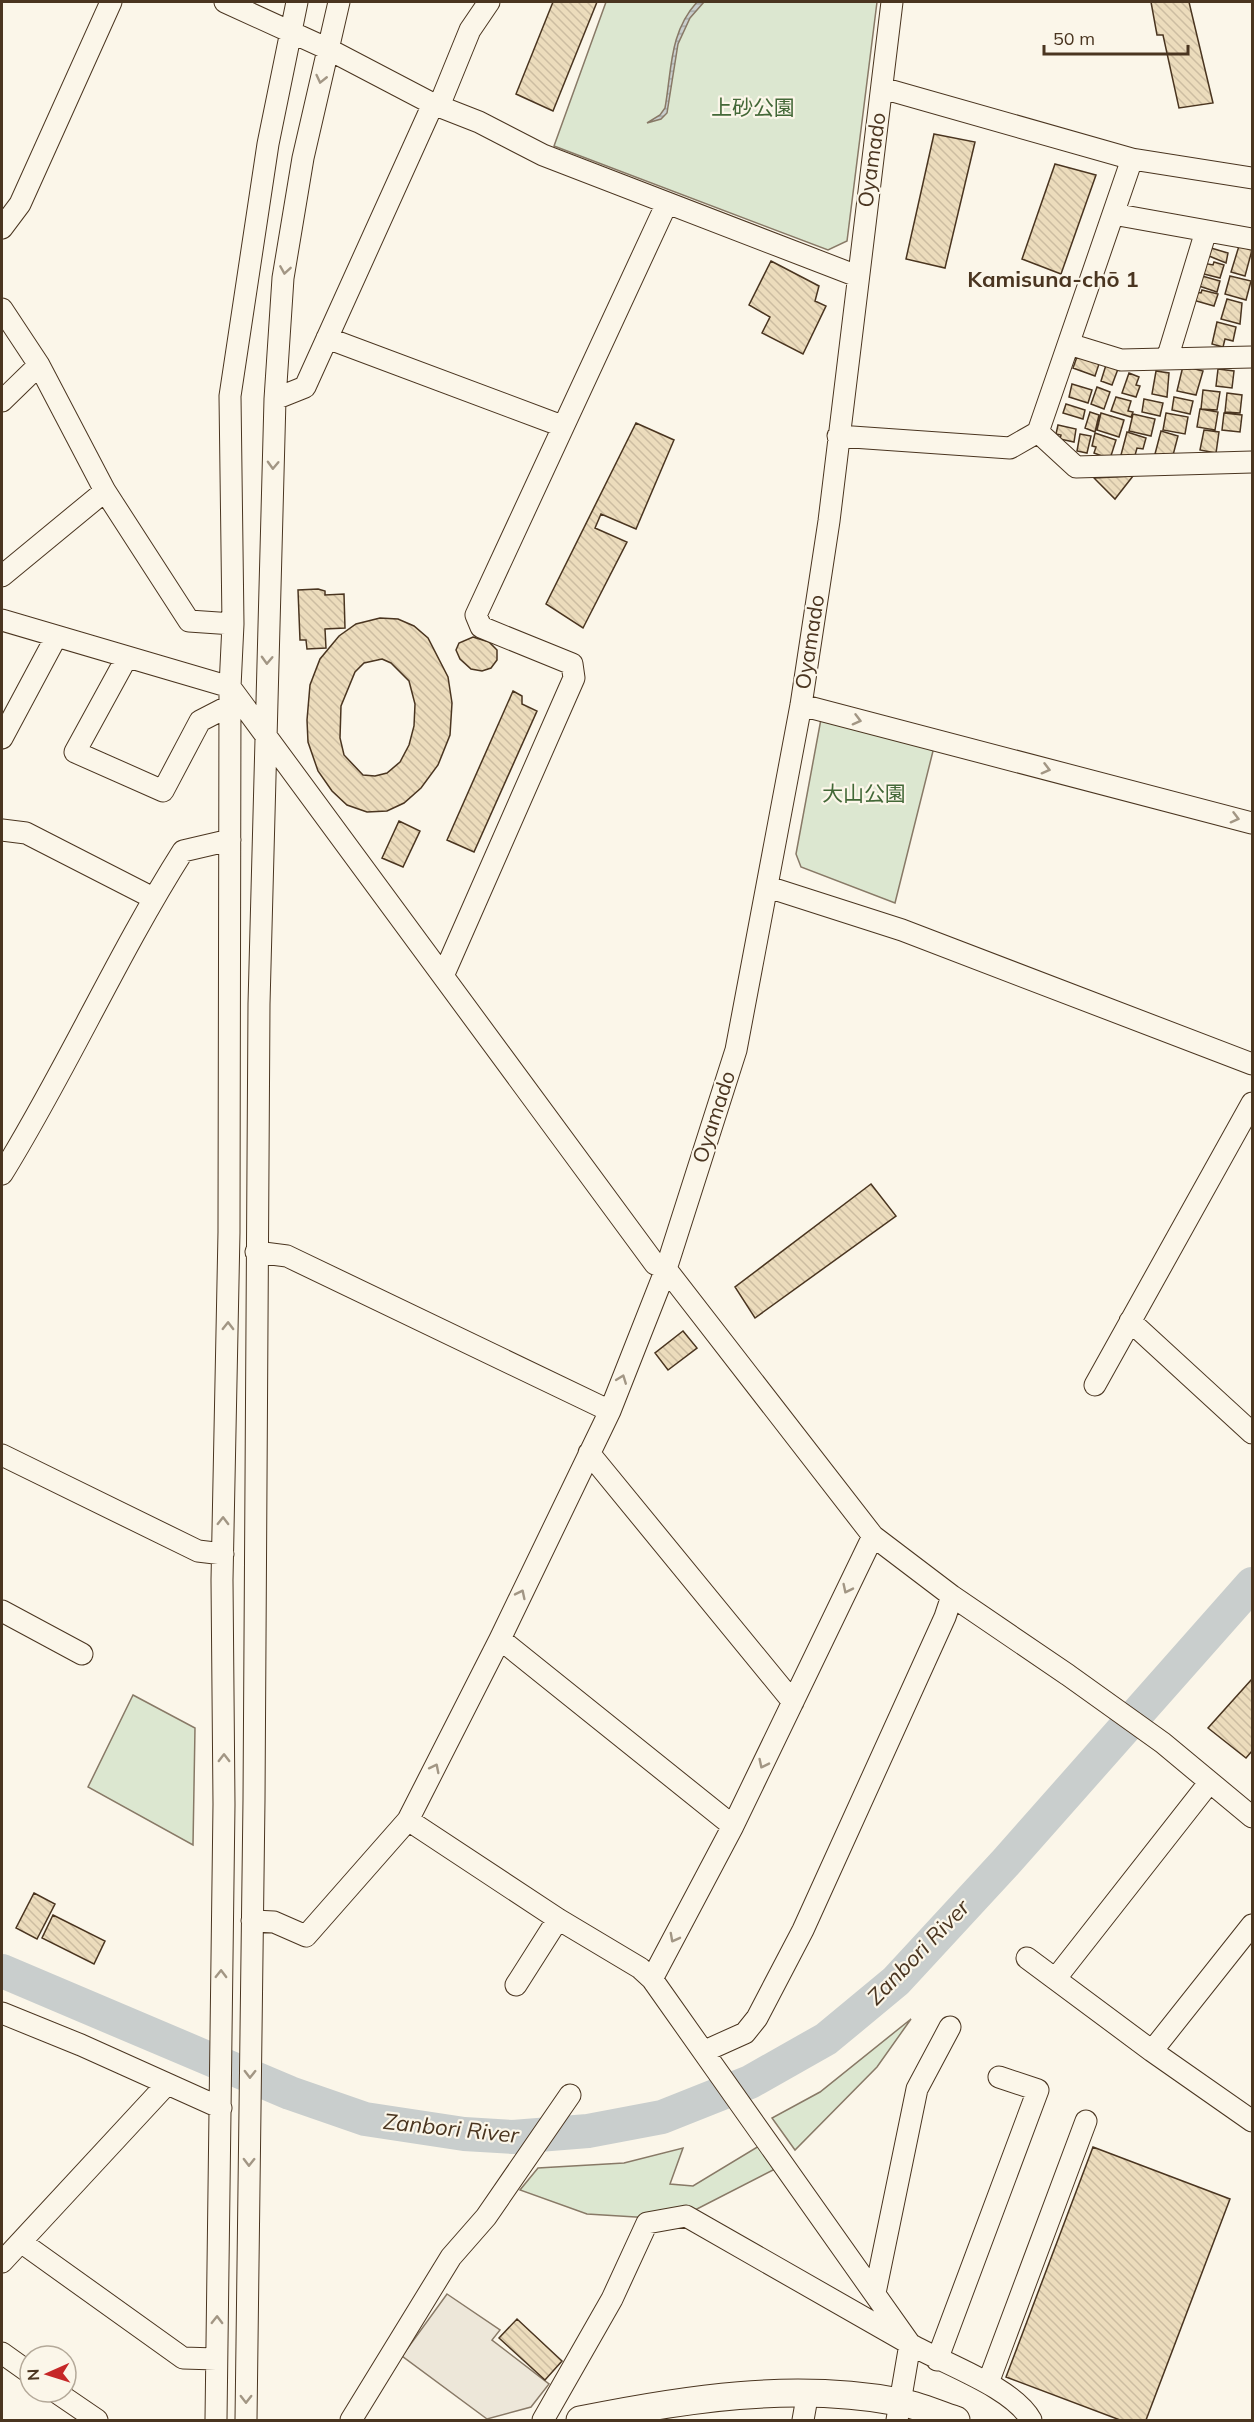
<svg xmlns="http://www.w3.org/2000/svg" width="1254" height="2422" viewBox="0 0 1254 2422" font-family="Mulish,'Noto Sans JP',sans-serif">
  <defs>
    <pattern id="water-rules" width="6" height="5" patternUnits="userSpaceOnUse" patternTransform="scale(1.5)"><rect width="6" height="5" fill="#c9cecd"/><path d="M0 2.5h6" fill="none" stroke="#a5a8a6"/></pattern>
    <pattern id="building-back-hatch" width="6" height="6" patternUnits="userSpaceOnUse" patternTransform="scale(1.5)"><rect width="6" height="6" fill="#ecdcbc"/><path d="M-1 5l2 2M0 0l6 6M5-1l2 2" fill="none" stroke="#ccbda1"/></pattern>
  </defs>
  <rect width="100%" height="100%" fill="#fbf6e9"/>
  <path fill="#dce7d0" stroke="#887966" stroke-width="1.5" d="M 606,2 L 877,2 L 847,241 L 828,250 L 554,146 Z
    M 821,719 L 934,747 L 895,903 L 801,867 L 796,854 Z
    M 133,1695 L 195,1728 L 193,1845 L 88,1787 Z
    M 911,2019 L 877,2067 L 795,2150 L 772,2118 L 820,2092 Z
    M 759,2146 L 777,2168 L 695,2210 L 652,2218 L 587,2214 L 520,2190 L 538,2168 L 624,2163 L 683,2148 L 670,2184 L 693,2186 Z"/>
  <path fill="#ede7d9" stroke="#887966" stroke-width="1.5" d="M 447,2294 L 500,2330 L 492,2340 L 549,2384 L 531,2407 L 487,2419 L 402,2356 Z"/>
  <path fill="url(#water-rules)" stroke="#887966" stroke-width="1.5" d="M 697,2 L 704,2 L 690,18 L 678,44 L 667,113 L 661,119 L 647,123 L 660,115 L 665,108 C 672,69 669,33 697,2 Z"/>
  <g fill="none" stroke-linecap="round" stroke-linejoin="round">
    <path stroke="#c9cecd" stroke-width="34" d="M 2,1971 L 290,2093 L 365,2119 L 464,2134 L 513,2137 L 588,2131 L 662,2117 L 750,2082 L 826,2039 L 896,1981 L 1006,1862 L 1252,1584"/>
  </g>
  <path fill="url(#building-back-hatch)" stroke="#4a3520" stroke-width="1.5" fill-rule="evenodd" d="M 553,2 L 597,2 L 553,111 L 516,94 Z
    M 1151,2 L 1189,2 L 1213,103 L 1179,108 L 1163,35 L 1157,35 Z
    M 934,134 L 975,142 L 945,268 L 906,259 Z
    M 1055,164 L 1096,175 L 1061,274 L 1022,259 Z
    M 1239,246 L 1252,250 L 1245,276 L 1231,272 Z
    M 1211,248 L 1228,253 L 1226,263 L 1209,256 Z
    M 771,261 L 819,286 L 815,301 L 826,306 L 803,354 L 762,333 L 770,317 L 749,305 Z
    M 1214,262 L 1224,265 L 1220,278 L 1200,273 L 1203,263 L 1213,265 Z
    M 1202,276 L 1220,281 L 1217,292 L 1199,286 Z
    M 1230,276 L 1251,281 L 1246,300 L 1225,294 Z
    M 1202,290 L 1218,294 L 1214,306 L 1193,300 L 1195,292 L 1201,293 Z
    M 1227,299 L 1242,303 L 1240,324 L 1221,319 Z
    M 1217,322 L 1236,327 L 1233,341 L 1225,339 L 1223,347 L 1212,344 Z
    M 1078,354 L 1099,364 L 1095,376 L 1073,368 Z
    M 1106,365 L 1118,369 L 1112,385 L 1101,381 Z
    M 1183,366 L 1203,371 L 1196,395 L 1177,391 Z
    M 1218,369 L 1234,371 L 1232,388 L 1216,386 Z
    M 1156,371 L 1169,373 L 1167,397 L 1152,394 Z
    M 1129,373 L 1139,377 L 1136,385 L 1140,386 L 1136,397 L 1122,393 Z
    M 1072,384 L 1092,390 L 1088,403 L 1069,397 Z
    M 1097,387 L 1110,392 L 1104,409 L 1091,404 Z
    M 1203,390 L 1220,392 L 1217,410 L 1201,409 Z
    M 1227,393 L 1242,395 L 1240,413 L 1225,412 Z
    M 1116,397 L 1131,401 L 1128,411 L 1133,412 L 1131,417 L 1111,411 Z
    M 1174,397 L 1193,401 L 1190,414 L 1172,410 Z
    M 1144,399 L 1163,403 L 1160,416 L 1142,412 Z
    M 1066,404 L 1085,410 L 1083,419 L 1063,413 Z
    M 1200,409 L 1218,412 L 1215,430 L 1197,427 Z
    M 1090,412 L 1099,415 L 1095,432 L 1085,428 Z
    M 1101,413 L 1124,420 L 1119,437 L 1097,430 Z
    M 1166,413 L 1188,417 L 1185,434 L 1163,430 Z
    M 1224,413 L 1242,415 L 1240,432 L 1222,430 Z
    M 1133,414 L 1155,419 L 1151,436 L 1129,431 Z
    M 636,423 L 674,440 L 636,529 L 601,514 L 595,528 L 627,542 L 583,628 L 546,604 Z
    M 1058,425 L 1076,429 L 1074,442 L 1060,439 L 1061,435 L 1056,434 Z
    M 1204,430 L 1219,432 L 1216,453 L 1200,450 Z
    M 1161,431 L 1178,436 L 1172,459 L 1155,454 Z
    M 1127,432 L 1146,438 L 1143,449 L 1137,448 L 1134,459 L 1121,455 Z
    M 1095,433 L 1116,440 L 1110,459 L 1094,453 L 1096,447 L 1092,446 Z
    M 1080,434 L 1091,436 L 1087,453 L 1077,451 Z
    M 1133,476 L 1115,499 L 1094,478 Z
    M 318,589 L 325,591 L 325,595 L 344,594 L 345,628 L 325,629 L 326,648 L 307,649 L 306,640 L 300,640 L 298,590 Z
    M 380,618 L 398,619 L 414,626 L 428,638 L 448,677 L 452,703 L 450,735 L 438,765 L 421,788 L 404,803 L 387,811 L 367,812 L 347,805 L 332,791 L 318,771 L 308,742 L 307,720 L 310,685 L 320,659 L 339,636 L 356,624 ZM 382,659 L 391,663 L 409,681 L 415,704 L 414,726 L 409,745 L 400,762 L 387,773 L 375,776 L 363,775 L 344,755 L 340,738 L 341,706 L 355,672 L 364,663 Z
    M 473,637 L 489,642 L 497,650 L 497,660 L 491,668 L 482,671 L 471,669 L 460,659 L 456,650 L 459,643 Z
    M 513,691 L 522,696 L 522,704 L 537,711 L 474,852 L 447,840 Z
    M 399,821 L 420,831 L 403,867 L 382,858 Z
    M 871,1184 L 896,1216 L 755,1318 L 735,1287 Z
    M 683,1331 L 697,1348 L 668,1370 L 655,1353 Z
    M 1252,1679 L 1252,1751 L 1246,1758 L 1208,1728 Z
    M 34,1893 L 55,1904 L 37,1939 L 16,1928 Z
    M 53,1915 L 105,1941 L 94,1964 L 42,1938 Z
    M 1093,2147 L 1230,2199 L 1146,2420 L 1120,2420 L 1006,2377 Z
    M 517,2319 L 562,2361 L 545,2380 L 499,2338 Z"/>
  <g fill="none" stroke-linecap="round" stroke-linejoin="round">
    <defs>
      <path id="minor" d="M 225,2 L 328,49 L 433,104 L 479,122 L 543,155 L 857,276
        M 882,88 L 1132,159 L 1252,178
        M 439,106 L 470,30 L 489,2
        M 1113,214 L 1252,239
        M 2,228 L 20,204 L 111,2
        M 2,309 L 39,365 L 105,491 L 189,621 L 233,624
        M 327,338 L 562,426
        M 1069,344 L 1121,360 L 1252,357
        M 1167,359 L 1206,231
        M 275,399 L 305,387 L 433,104
        M 2,401 L 39,365
        M 1038,432 L 1076,467 L 1252,462
        M 838,436 L 1010,448 L 1038,432 L 1132,159
        M 2,576 L 105,491
        M 2,620 L 230,687 L 655,1264 L 666,1269 L 873,1536 L 952,1596 L 1068,1675 L 1163,1743 L 1252,1817
        M 127,657 L 75,752 L 163,791 L 200,721 L 231,705
        M 801,705 L 1252,823
        M 2,738 L 56,637
        M 2,830 L 26,833 L 153,898
        M 768,887 L 902,930 L 1252,1064
        M 443,976 L 574,678 L 572,664 L 481,627 L 476,615 L 667,203
        M 2,1174 C 67,1069 117,955 183,851 L 230,840
        M 256,1252 L 287,1256 L 610,1411
        M 1130,1321 L 1252,1433
        M 1095,1385 L 1252,1103
        M 589,1453 L 793,1702
        M 2,1455 L 198,1551 L 223,1554
        M 2,1611 L 82,1654
        M 500,1639 L 733,1826
        M 408,1820 L 558,1919 L 640,1968 L 652,1979 L 910,2344 C 944,2364 1013,2387 1031,2420
        M 252,1921 L 274,1922 L 306,1936 L 408,1820 L 500,1639 L 610,1411 L 666,1269 L 736,1050 L 801,705 L 829,521 L 892,2
        M 1027,1958 L 1152,2051 L 1252,2121
        M 1056,1978 L 1209,1783
        M 652,1979 L 733,1826 L 873,1536
        M 516,1985 L 558,1919
        M 2,2013 L 81,2045 L 221,2108
        M 705,2051 L 745,2033 L 757,2018 L 803,1930 L 945,1617 L 952,1596
        M 1152,2051 L 1252,1925
        M 21,2242 L 183,2358 L 216,2359
        M 2,2262 L 167,2084
        M 875,2293 L 917,2089 L 950,2027
        M 2,2353 L 30,2373
        M 937,2360 L 1038,2090 L 999,2077
        M 988,2383 L 1086,2121
        M 56,2392 L 97,2420
        M 216,2420 L 224,1804 L 222,1580 L 229,1232 L 230,687 L 233,624 L 230,396 L 268,144 L 297,2
        M 246,2420 L 254,1800 L 259,1004 L 275,399 L 283,278 L 303,158 L 339,2
        M 351,2420 L 451,2257 L 486,2217 L 570,2095
        M 543,2420 L 612,2299 L 647,2223 L 686,2216 L 910,2344 L 897,2420
        M 803,2420 L 808,2392"/>
      <path id="major" d="M 580,2420 C 684,2399 793,2382 899,2402 C 918,2405 937,2414 956,2420"/>
    </defs>
    <use href="#minor" stroke="#4a3520" stroke-width="23"/>
    <use href="#major" stroke="#4a3520" stroke-width="29"/>
    <use href="#minor" stroke="#fbf6e9" stroke-width="21"/>
    <use href="#major" stroke="#fbf6e9" stroke-width="27"/>
  </g>
  <defs><path id="oneway-chevron" d="M-2-3.5L2.5 0L-2 3.5" fill="none" stroke-width="1.6" stroke-linecap="round" stroke-linejoin="round" transform="scale(1.5)"/></defs>
  <g stroke="#a29684">
    <use href="#oneway-chevron" transform="translate(321 79) rotate(103)"/>
    <use href="#oneway-chevron" transform="translate(285 270) rotate(99)"/>
    <use href="#oneway-chevron" transform="translate(273 465) rotate(92)"/>
    <use href="#oneway-chevron" transform="translate(267 660) rotate(92)"/>
    <use href="#oneway-chevron" transform="translate(857 720) rotate(15)"/>
    <use href="#oneway-chevron" transform="translate(1046 769) rotate(15)"/>
    <use href="#oneway-chevron" transform="translate(1235 818) rotate(15)"/>
    <use href="#oneway-chevron" transform="translate(228 1326) rotate(-89)"/>
    <use href="#oneway-chevron" transform="translate(622 1379) rotate(-69)"/>
    <use href="#oneway-chevron" transform="translate(223 1521) rotate(-89)"/>
    <use href="#oneway-chevron" transform="translate(847 1589) rotate(116)"/>
    <use href="#oneway-chevron" transform="translate(521 1594) rotate(-64)"/>
    <use href="#oneway-chevron" transform="translate(224 1758) rotate(-90)"/>
    <use href="#oneway-chevron" transform="translate(763 1764) rotate(116)"/>
    <use href="#oneway-chevron" transform="translate(435 1768) rotate(-63)"/>
    <use href="#oneway-chevron" transform="translate(674 1938) rotate(118)"/>
    <use href="#oneway-chevron" transform="translate(221 1974) rotate(-89)"/>
    <use href="#oneway-chevron" transform="translate(250 2074) rotate(91)"/>
    <use href="#oneway-chevron" transform="translate(249 2162) rotate(91)"/>
    <use href="#oneway-chevron" transform="translate(217 2320) rotate(-89)"/>
    <use href="#oneway-chevron" transform="translate(246 2399) rotate(90)"/>
  </g>
  <g text-anchor="middle" stroke-width="4.5" stroke-linejoin="round" paint-order="stroke">
    <g font-size="21" fill="#436837" stroke="#fbf6e9">
      <text x="753" y="115">上砂公園</text>
      <text x="864" y="801">大山公園</text>
    </g>
    <g font-size="21" fill="#4a3520" stroke="#fbf6e9">
      <text transform="translate(872 160) rotate(-82)" y="7">Oyamado</text>
      <text transform="translate(810 642) rotate(-81)" y="7">Oyamado</text>
      <text transform="translate(714 1117) rotate(-72)" y="7">Oyamado</text>
    </g>
    <g font-size="22" font-weight="bold" fill="#4a3520" stroke="#fbf6e9">
      <text x="1053" y="287">Kamisuna-chō 1</text>
    </g>
    <g font-size="22" font-style="italic" fill="#4a3520" stroke="#fbf6e9">
      <text transform="translate(918 1952) rotate(-46)" y="8">Zanbori River</text>
      <text transform="translate(451 2128) rotate(6)" y="8">Zanbori River</text>
    </g>
  </g>
  <rect width="1254" height="2422" fill="none" stroke="#4a3520" stroke-width="6"/>
  <g transform="translate(48 2374) rotate(267)"><circle r="28" fill="#fbf6e9" stroke="#b4a999" stroke-width="1.5"/>
  <path d="M0-4.5L10 22L0 15L-10 22Z" fill="#c62828"/>
  <text y="-9" font-size="16" font-weight="bold" text-anchor="middle" fill="#4a3520">N</text>
  </g>
  <path d="M1044 45v9h144v-9" fill="none" stroke="#4a3520" stroke-width="3"/>
  <text x="1053" y="45" font-size="18" fill="#4a3520" stroke="#fbf6e9" stroke-width="4.5" paint-order="stroke">50 m</text>
</svg>
